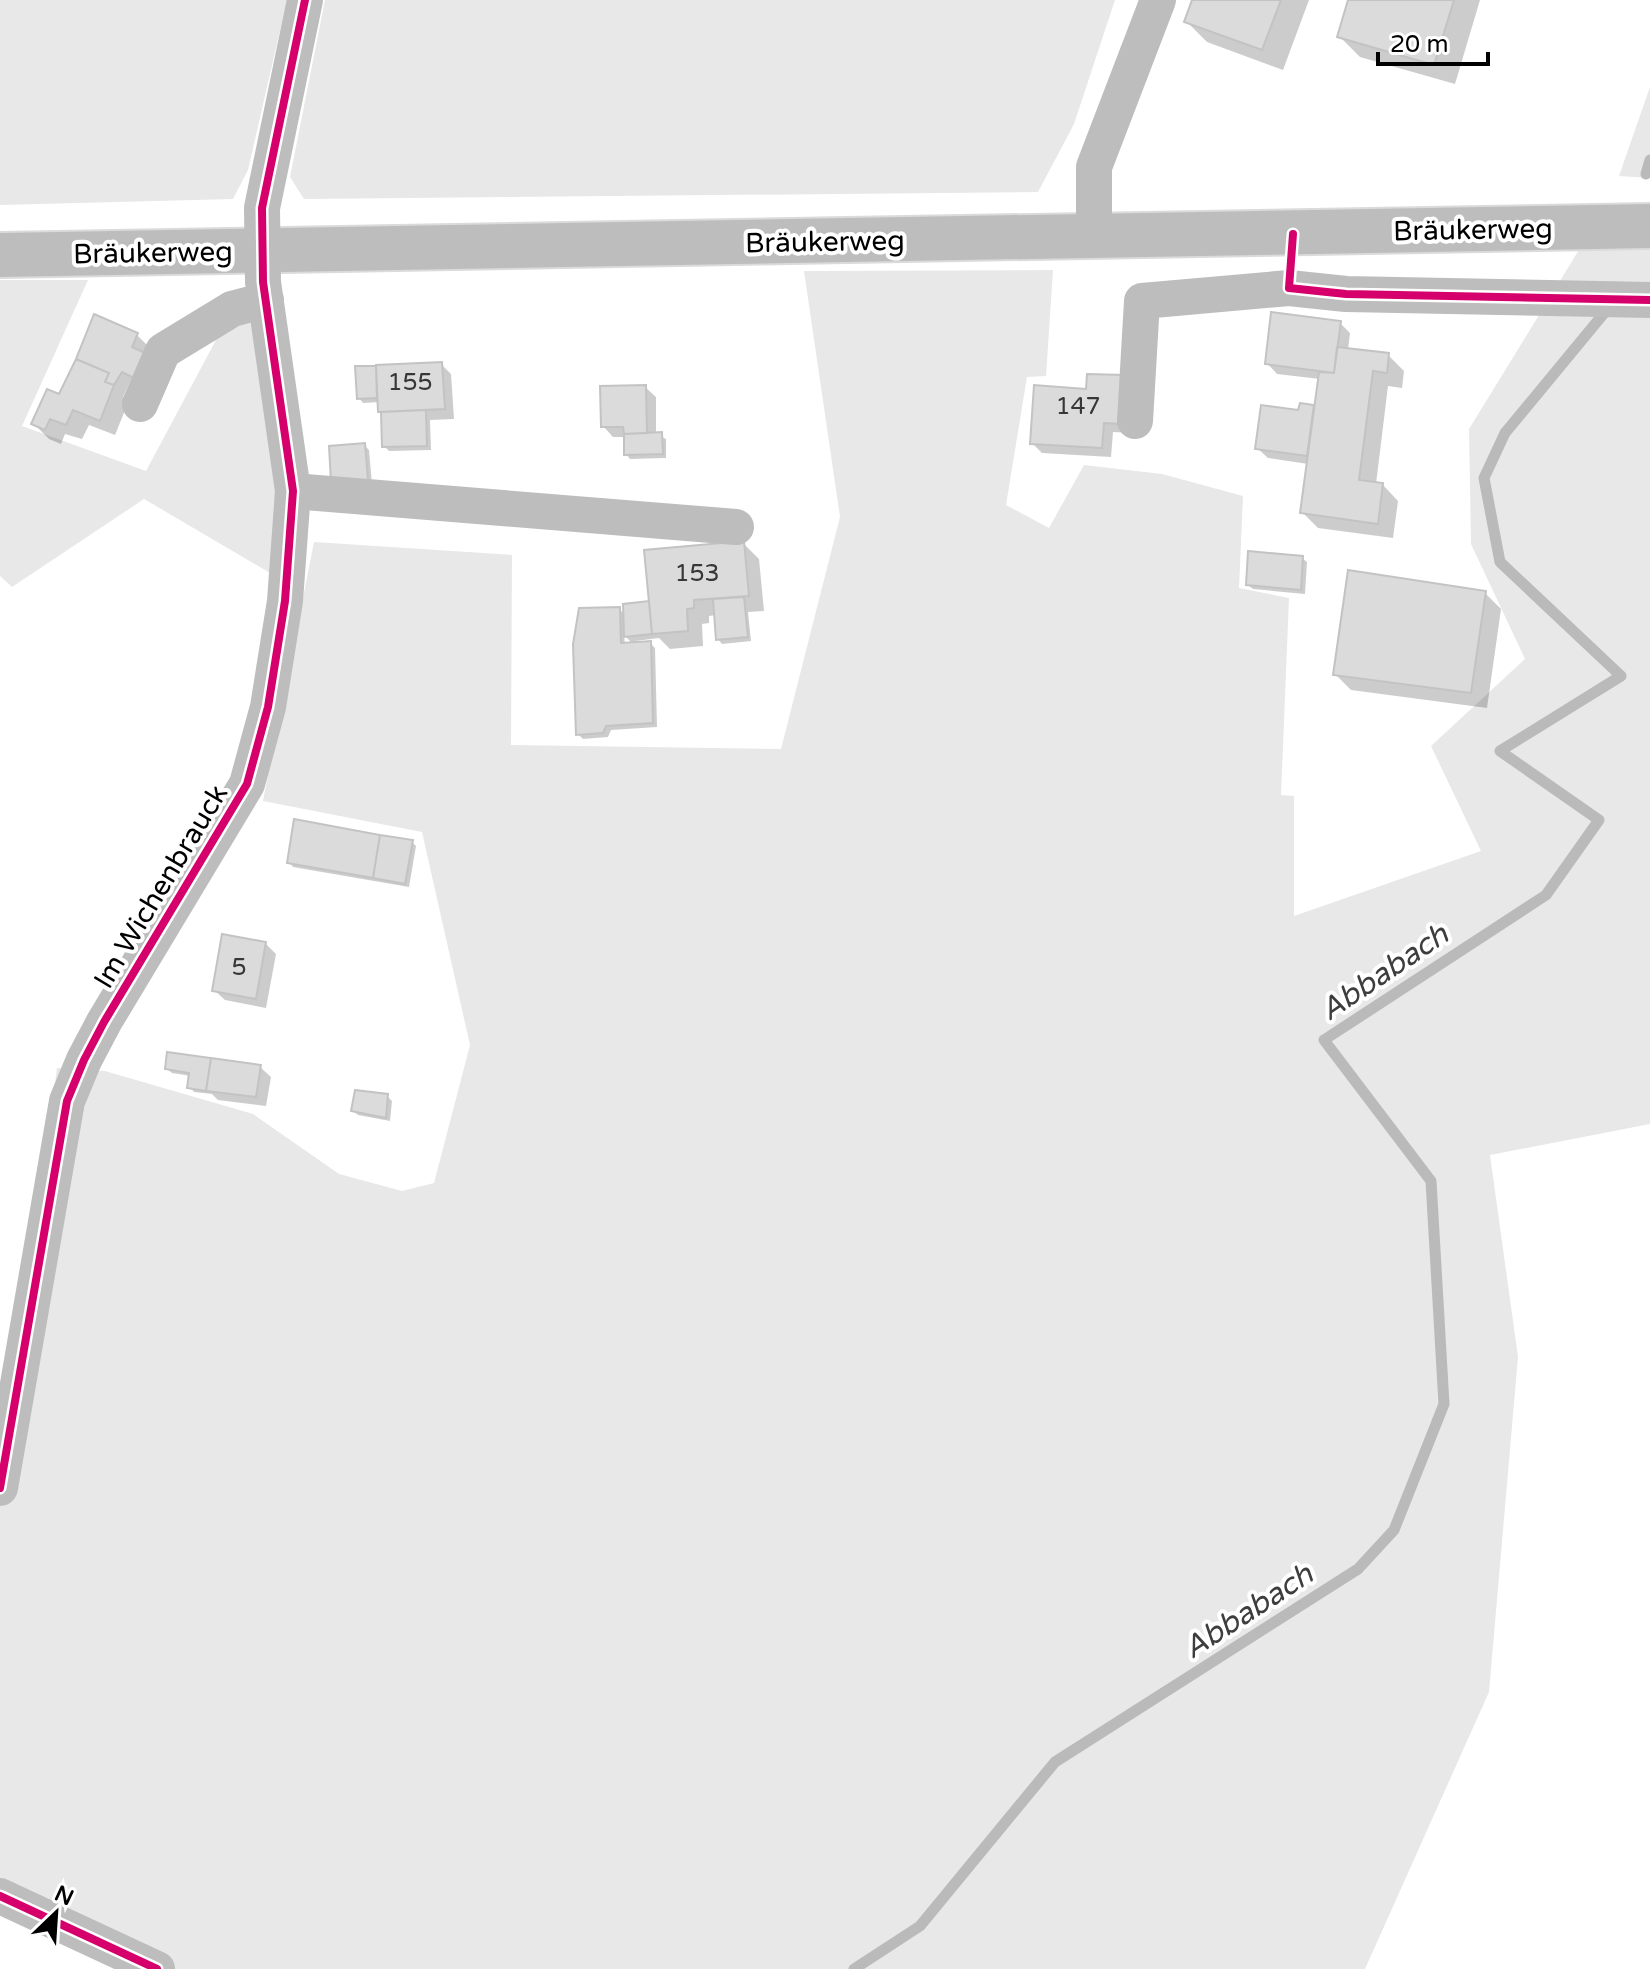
<svg xmlns="http://www.w3.org/2000/svg" width="1650" height="1969" viewBox="0 0 1650 1969" font-family="'Varela Round',sans-serif">
  <rect width="100%" height="100%" fill="#fff"/>
  <path fill="#e8e8e8" d="M 0,0 L 287,0 L 248,170 L 233,199 L 0,205 Z
    M 325,0 L 1115,0 L 1074,124 L 1038,192 L 304,199 L 290,177 Z
    M 1650,87 L 1650,178 L 1619,176 Z
    M 1650,238 L 1650,1124 L 1490,1155 L 1518,1357 L 1489,1692 L 1365,1969 L 134,1969 L 0,1903 L 0,1443 L 30,1270 L 57,1068 L 105,1071 L 253,1114 L 339,1174 L 402,1191 L 434,1183 L 470,1045 L 422,832 L 263,801 L 314,542 L 512,555 L 511,745 L 781,749 L 840,517 L 804,271 L 1053,270 L 1046,376 L 1027,377 L 1006,505 L 1049,528 L 1084,465 L 1162,474 L 1243,496 L 1239,588 L 1289,598 L 1281,795 L 1294,796 L 1294,916 L 1481,851 L 1431,746 L 1525,659 L 1471,544 L 1469,429 L 1585,240 Z
    M 0,280 L 88,280 L 22,426 L 146,471 L 225,323 L 257,313 L 283,493 L 277,577 L 144,499 L 12,587 L 0,576 Z"/>
  <path fill="#0003" fill-rule="evenodd" d="M 1194,0 L 1309,0 L 1283,70 L 1207,42 L 1186,21 Z
    M 1350,0 L 1480,0 L 1455,84 L 1360,57 L 1339,36 Z
    M 1340,323 L 1350,333 L 1348,350 L 1388,355 L 1404,371 L 1402,388 L 1388,386 L 1376,484 L 1383,485 L 1398,501 L 1393,538 L 1318,528 L 1302,512 L 1308,464 L 1268,458 L 1257,448 L 1300,412 L 1313,407 L 1316,410 L 1320,379 L 1277,374 L 1267,363 Z
    M 137,335 L 147,345 L 123,397 L 128,403 L 115,435 L 89,425 L 82,439 L 65,434 L 61,444 L 49,439 L 34,424 L 60,397 Z
    M 441,364 L 451,374 L 454,419 L 430,420 L 431,450 L 389,451 L 384,446 L 380,402 L 363,403 L 359,398 L 375,368 L 378,371 Z
    M 645,387 L 656,397 L 656,434 L 666,439 L 666,458 L 630,459 L 626,454 L 626,437 L 613,437 L 603,426 Z
    M 1088,391 L 1133,433 L 1113,432 L 1111,457 L 1042,453 L 1032,443 Z
    M 364,445 L 369,450 L 372,484 L 331,448 Z
    M 744,544 L 759,559 L 764,611 L 748,612 L 751,641 L 722,644 L 718,639 L 716,615 L 709,616 L 709,623 L 702,624 L 703,646 L 670,649 L 659,638 L 635,641 L 635,644 L 650,643 L 655,648 L 657,727 L 611,730 L 608,737 L 583,739 L 578,734 L 619,609 L 625,615 L 651,603 ZM 624,635 L 633,644 L 625,645 Z
    M 1302,558 L 1307,562 L 1305,594 L 1253,589 L 1248,585 Z
    M 1485,593 L 1501,609 L 1487,708 L 1351,690 L 1335,674 Z
    M 412,842 L 416,846 L 409,887 L 293,867 L 289,862 Z
    M 266,944 L 276,954 L 266,1008 L 225,1000 L 214,990 Z
    M 260,1067 L 271,1077 L 266,1106 L 218,1100 L 212,1094 L 194,1092 L 190,1087 L 191,1076 L 172,1073 L 167,1069 Z
    M 387,1096 L 392,1101 L 390,1121 L 358,1115 L 353,1111 Z"/>
  <g fill="none" stroke-linecap="round" stroke-linejoin="round">
    <path stroke="#bababa" stroke-width="11" d="M 1646,174 L 1650,160
      M 854,1969 L 920,1926 L 1055,1762 L 1358,1569 L 1394,1530 L 1444,1404 L 1431,1181 L 1324,1040 L 1546,895 L 1599,820 L 1500,751 L 1621,676 L 1500,562 L 1484,478 L 1505,433 L 1605,312"/>
  </g>
  <path fill="#dbdbdb" stroke="#c3c3c3" stroke-width="2" d="M 1192,0 L 1281,0 L 1262,50 L 1184,22 Z
    M 1348,0 L 1454,0 L 1434,65 L 1337,37 Z
    M 1271,312 L 1341,321 L 1334,373 L 1265,364 Z
    M 94,314 L 138,333 L 132,347 L 147,354 L 136,379 L 122,372 L 114,385 L 105,382 L 109,373 L 76,359 Z
    M 1337,347 L 1389,353 L 1387,373 L 1373,371 L 1359,480 L 1383,483 L 1378,524 L 1300,513 L 1319,372 L 1334,373 Z
    M 76,359 L 109,373 L 105,382 L 114,385 L 100,421 L 73,410 L 66,425 L 50,419 L 45,430 L 31,424 L 47,389 L 59,394 Z
    M 442,362 L 445,409 L 378,412 L 376,365 Z
    M 355,366 L 376,366 L 377,398 L 357,399 Z
    M 1087,374 L 1125,375 L 1123,424 L 1104,423 L 1102,448 L 1030,444 L 1034,385 L 1086,389 Z
    M 646,385 L 647,433 L 624,434 L 623,427 L 601,427 L 600,386 Z
    M 1300,403 L 1314,405 L 1307,456 L 1255,449 L 1261,405 L 1298,410 Z
    M 426,410 L 427,446 L 382,447 L 381,412 Z
    M 662,432 L 663,454 L 624,455 L 624,434 Z
    M 365,443 L 368,480 L 331,482 L 329,446 Z
    M 744,541 L 749,596 L 694,600 L 694,608 L 687,609 L 688,631 L 652,634 L 644,550 Z
    M 1248,551 L 1303,556 L 1301,590 L 1246,585 Z
    M 1348,570 L 1486,591 L 1471,693 L 1333,675 Z
    M 744,597 L 748,637 L 716,640 L 713,599 Z
    M 649,601 L 652,634 L 624,637 L 623,604 Z
    M 620,607 L 621,643 L 651,641 L 653,723 L 606,726 L 603,733 L 576,735 L 573,644 L 579,608 Z
    M 294,819 L 380,835 L 373,878 L 287,863 Z
    M 380,835 L 413,840 L 405,884 L 373,878 Z
    M 222,934 L 266,942 L 256,999 L 212,991 Z
    M 167,1052 L 211,1058 L 206,1091 L 187,1088 L 189,1073 L 165,1069 Z
    M 211,1058 L 261,1065 L 256,1097 L 206,1091 Z
    M 355,1090 L 388,1094 L 386,1118 L 351,1111 Z"/>
  <g fill="none" stroke-linecap="round" stroke-linejoin="round">
    <defs>
      <path id="major" d="M 0,255 L 1650,226"/>
    </defs>
    <use href="#major" stroke="#dbdbdb" stroke-width="48"/>
    <path stroke="#bdbdbd" stroke-width="36" d="M 1094,237 L 1094,167 L 1158,0
      M 140,404 L 163,351 L 232,309 L 266,300
      M 1135,421 L 1142,301 L 1289,288 L 1346,294 L 1650,300
      M 293,491 L 736,527
      M 0,1488 L 67,1101 L 84,1060 L 104,1022 L 247,784 L 268,707 L 285,601 L 293,491 L 263,282 L 262,208 L 305,0
      M 0,1896 L 157,1969"/>
    <use href="#major" stroke="#bdbdbd" stroke-width="44"/>
    <defs>
      <path id="cycleway" d="M 1293,234 L 1289,288 L 1346,294 L 1650,300
        M 0,1488 L 67,1101 L 84,1060 L 104,1022 L 247,784 L 268,707 L 285,601 L 293,491 L 263,282 L 262,208 L 305,0
        M 0,1896 L 157,1969"/>
    </defs>
    <use href="#cycleway" stroke="#fff" stroke-width="13"/>
    <use href="#cycleway" stroke="#d6006c" stroke-width="8"/>
  </g>
  <g text-anchor="middle" stroke-width="8" stroke-linejoin="round" paint-order="stroke">
    <g font-size="24" fill="#373737">
      <text x="410" y="390">155</text>
      <text x="1078" y="414">147</text>
      <text x="697" y="581">153</text>
      <text x="239" y="975">5</text>
    </g>
    <g font-size="28" fill="#000" stroke="#fff">
      <text transform="translate(1473 229) rotate(-1)" y="10">Bräukerweg</text>
      <text transform="translate(825 241) rotate(-1)" y="10">Bräukerweg</text>
      <text transform="translate(153 252) rotate(-1)" y="10">Bräukerweg</text>
      <text transform="translate(160 886) rotate(-59)" y="10">Im Wichenbrauck</text>
    </g>
    <g font-size="30" font-style="italic" fill="#3d3d3d" stroke="#fff">
      <text transform="translate(1384 972) rotate(-34)" y="10">Abbabach</text>
      <text transform="translate(1248 1611) rotate(-33)" y="10">Abbabach</text>
    </g>
  </g>
  <g transform="translate(56 1913) rotate(25)" stroke="#ffffff" stroke-width="6" paint-order="stroke">
  <path d="M0-6L14 30L0 20L-14 30Z" fill="#000000"/>
  <text y="-12" font-size="22" font-weight="bold" text-anchor="middle" fill="#000000">N</text>
  </g>
  <path d="M1378 52v12h110v-12" fill="none" stroke="#000000" stroke-width="4"/>
  <text x="1390" y="52" font-size="24" fill="#000000" stroke="#ffffff" stroke-width="6" paint-order="stroke">20 m</text>
</svg>
